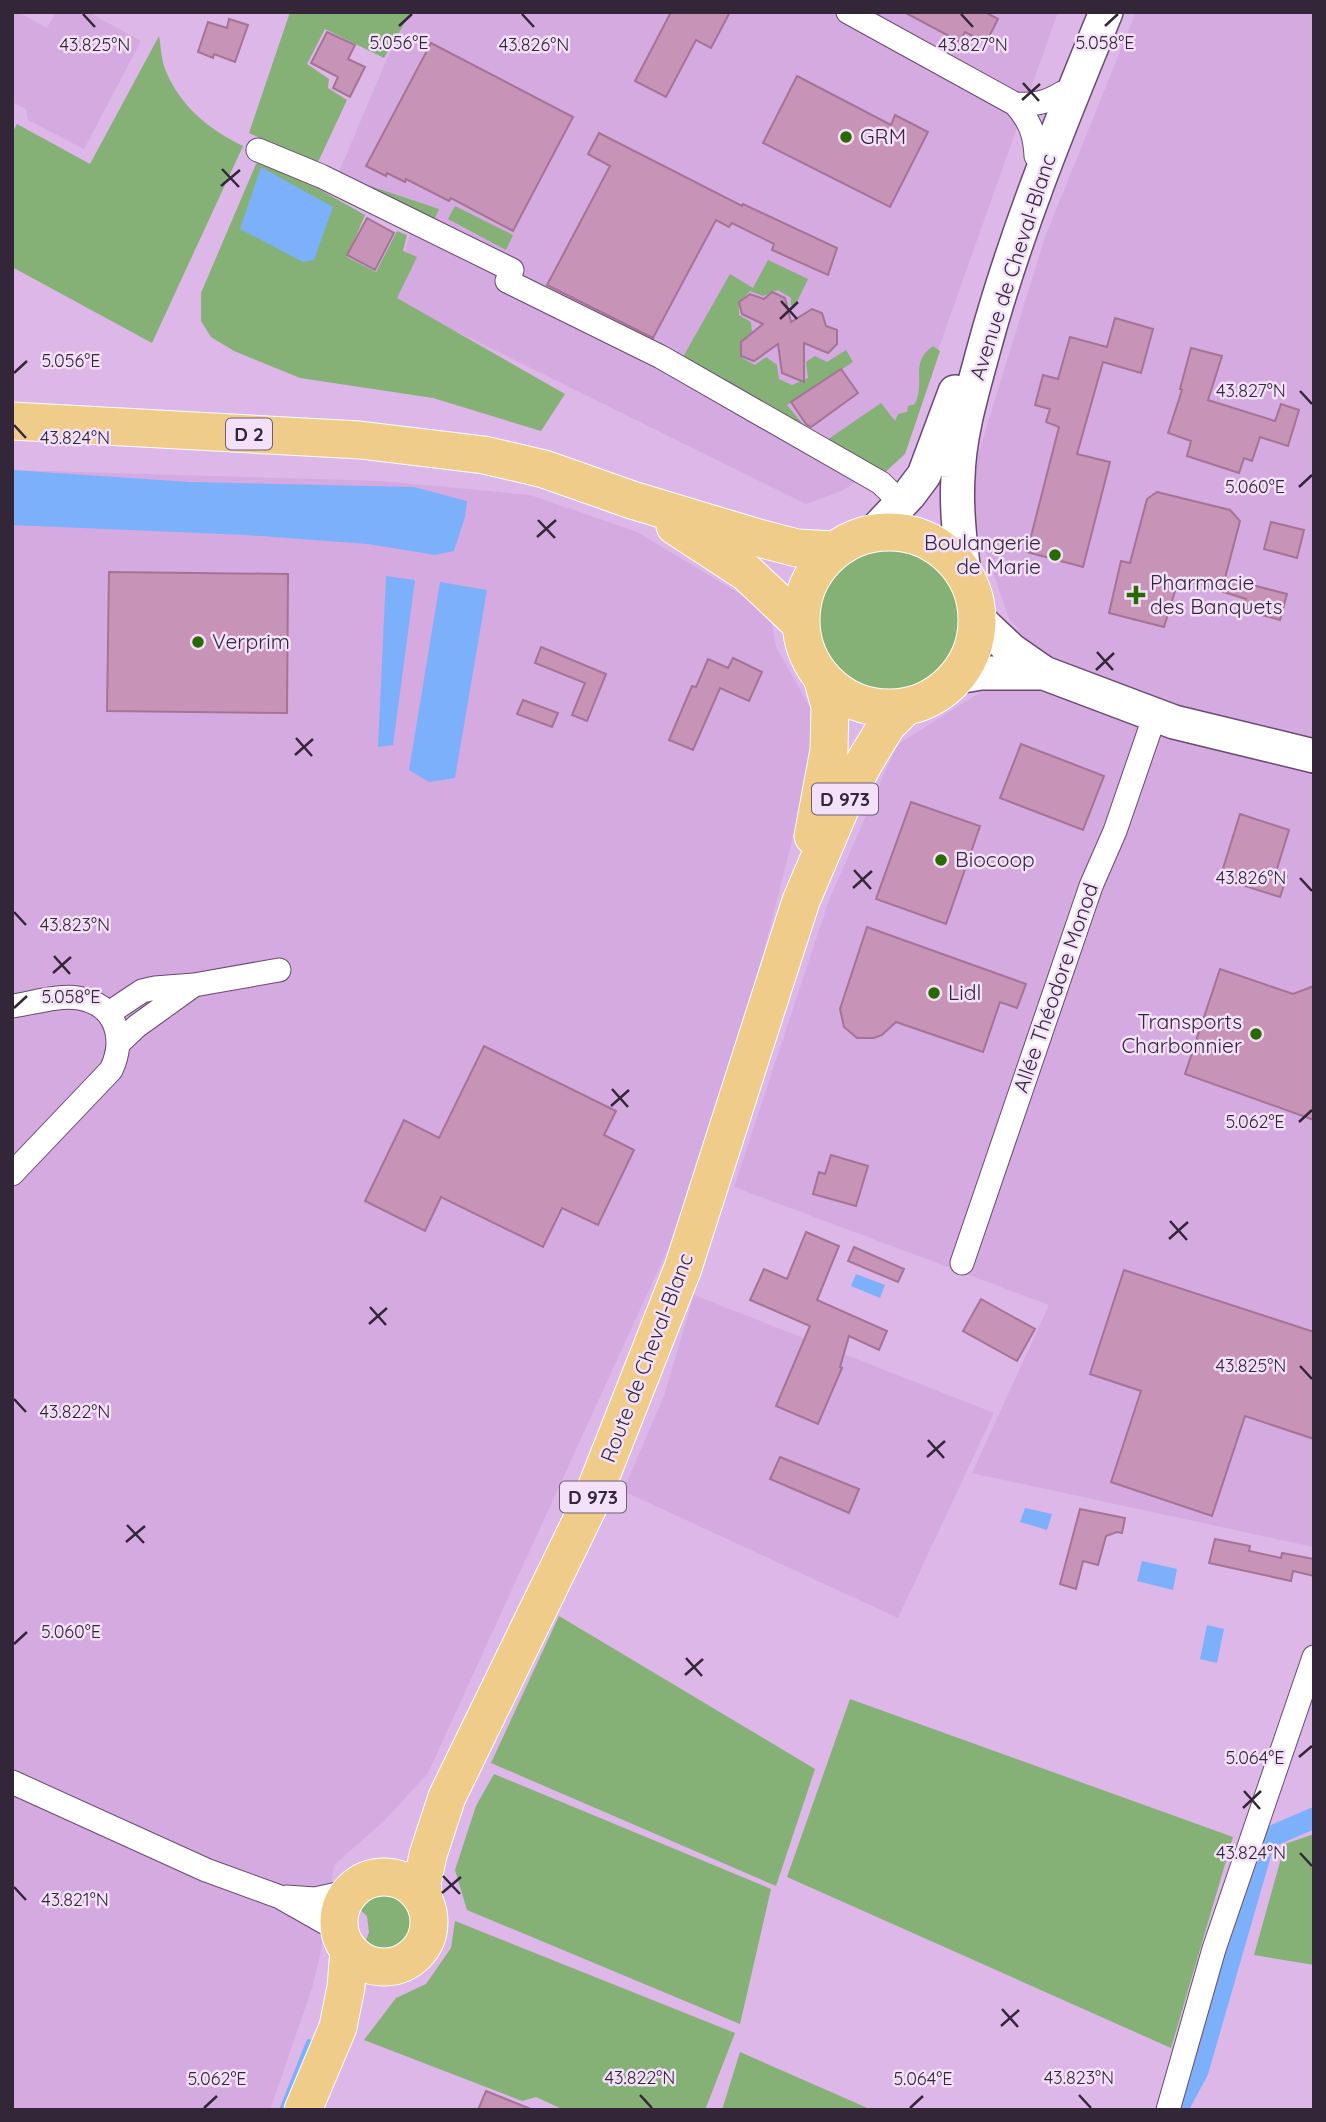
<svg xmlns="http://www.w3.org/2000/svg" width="1326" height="2122" viewBox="0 0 1326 2122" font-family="Quicksand,sans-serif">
  <rect width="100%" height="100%" fill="#ddb7e8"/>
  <path fill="#d4aae1" d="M 12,12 L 18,12 L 47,28 L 56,12 L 88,12 L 141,41 L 84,149 L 28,120 L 26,109 L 12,102 Z
    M 407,12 L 1058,12 L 904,446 L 842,491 L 806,504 L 391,299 L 410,234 L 330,193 Z
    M 1136,12 L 1314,12 L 1314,1547 L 972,1473 L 1049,1305 L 734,1187 L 829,900 L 897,745 L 987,688 L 1019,630 L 1009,618 L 976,524 L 973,471 L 1045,237 Z
    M 12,470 L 381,481 L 530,495 L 637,532 L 752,601 L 772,623 L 776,647 L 821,727 L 713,1150 L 428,1773 L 384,1821 L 334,1865 L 321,1951 L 312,1988 L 270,2110 L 12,2110 Z
    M 694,1295 L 994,1413 L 898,1618 L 623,1491 L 664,1396 Z"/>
  <path fill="#85b076" d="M 290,12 L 411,12 L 384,58 L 325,29 L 307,64 L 329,79 L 328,88 L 347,100 L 319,160 L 314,163 L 249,133 Z
    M 159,36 C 161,46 161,59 165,69 C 180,106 208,129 243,146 L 152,343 L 12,267 L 12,133 L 17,124 L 90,164 Z
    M 267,160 L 365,215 L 347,257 L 376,272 L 397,231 L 407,235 L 403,251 L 417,257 L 397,298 L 565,394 L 541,431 L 433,398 L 300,378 L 234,351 L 211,337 L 201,321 L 201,293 L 256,164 Z
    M 364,184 L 439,209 L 431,227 L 364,194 Z
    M 455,206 L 513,235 L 506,250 L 448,219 Z
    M 768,260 L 808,279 L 794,308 L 791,305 L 791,298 L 778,290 L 763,296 L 750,291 L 739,302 L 739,315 L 751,322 L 752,333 L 742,342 L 742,358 L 755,365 L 766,357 L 777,365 L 779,379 L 792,385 L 808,378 L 806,362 L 815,356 L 827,362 L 846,350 L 853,362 L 787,405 L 812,435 L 679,364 L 730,274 L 753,288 Z
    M 933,346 L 940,351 L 905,454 L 880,477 L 827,440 L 881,403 L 895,421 L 898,414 L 907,412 L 908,406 L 915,404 C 926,379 909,363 933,346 Z
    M818 620a73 73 0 1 1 146 0a73 73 0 1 1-146 0Z
    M 559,1616 L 815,1769 L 776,1886 L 491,1763 Z
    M 850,1699 L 1233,1837 L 1171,2048 L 787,1877 Z
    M 494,1774 L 771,1889 L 740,2024 L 467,1910 L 455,1870 L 476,1806 Z
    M 1314,1834 L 1314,1965 L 1254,1955 L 1285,1844 Z
    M 376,1892 C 437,1882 417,1981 364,1946 L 369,1932 L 367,1916 L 357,1907 L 364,1899 Z
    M 455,1921 L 735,2033 L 705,2110 L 564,2110 L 536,2097 L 522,2101 L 364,2040 L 396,1998 L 426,1984 L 451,1948 Z
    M 740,2052 L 872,2110 L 722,2110 Z"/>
  <path fill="#7db0fb" d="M 261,167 L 333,207 L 314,260 L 303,262 L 240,229 Z
    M 12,470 L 190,482 L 414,487 L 467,501 L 465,517 L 454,551 L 435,555 L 368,544 L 246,535 L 12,525 Z
    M 386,576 L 415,580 L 393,745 L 378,747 Z
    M 440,582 L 487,590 L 455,778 L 429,782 L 409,770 Z
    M 856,1274 L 885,1285 L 880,1298 L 851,1286 Z
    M 1025,1508 L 1052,1514 L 1047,1530 L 1020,1522 Z
    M 1142,1561 L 1177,1569 L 1173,1590 L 1137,1581 Z
    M 1207,1625 L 1224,1629 L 1217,1663 L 1200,1659 Z"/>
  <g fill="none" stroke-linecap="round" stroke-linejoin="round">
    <path stroke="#7db0fb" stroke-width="6" d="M 282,2110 L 309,2042"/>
    <path stroke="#7db0fb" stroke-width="21" d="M 1177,2110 L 1198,2071 L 1265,1839 L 1314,1818"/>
  </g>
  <path fill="#c793b7" stroke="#a57396" stroke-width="2" d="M 671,12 L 730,12 L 711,48 L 696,40 L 666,97 L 635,81 Z
    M 904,12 L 985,12 L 998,19 L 986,43 L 965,32 L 960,42 Z
    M 229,19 L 248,25 L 235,62 L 214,54 L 213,58 L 198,52 L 208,22 L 227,28 Z
    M 327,32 L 355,45 L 348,59 L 365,67 L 350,97 L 333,88 L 338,77 L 311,63 Z
    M 431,43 L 573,117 L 513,231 L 451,198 L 449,201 L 406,179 L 405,182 L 387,173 L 386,176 L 366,166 Z
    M 797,76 L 891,125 L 895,115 L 928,132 L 890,207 L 763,143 Z
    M 599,133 L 742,206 L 743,204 L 837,248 L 828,275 L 772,250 L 774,244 L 732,223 L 729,227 L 716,220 L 653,338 L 547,285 L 610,166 L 588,154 Z
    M 367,218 L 394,233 L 375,270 L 347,255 Z
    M 772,292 L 785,298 L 791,322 L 812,309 L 822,313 L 826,326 L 837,330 L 837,344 L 828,353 L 804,343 L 804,382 L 782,373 L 778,344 L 754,361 L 741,356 L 741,342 L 763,324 L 742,314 L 739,302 L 750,294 L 764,299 Z
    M 1115,318 L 1153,329 L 1141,373 L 1103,362 L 1077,454 L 1110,462 L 1083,567 L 1027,552 L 1059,427 L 1046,422 L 1050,409 L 1035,405 L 1043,375 L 1058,379 L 1070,337 L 1107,347 Z
    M 1191,348 L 1222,356 L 1208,400 L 1275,421 L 1281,404 L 1299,410 L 1288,446 L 1260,437 L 1252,461 L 1244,458 L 1239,473 L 1187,456 L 1191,441 L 1168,433 L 1182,390 L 1180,389 Z
    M 841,369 L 858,393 L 811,427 L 806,424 L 791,402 Z
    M 1157,492 L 1230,510 L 1240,521 L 1225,578 L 1287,594 L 1280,620 L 1243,610 L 1246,599 L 1179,578 L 1164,627 L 1109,613 L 1121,561 L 1130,563 L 1147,499 Z
    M 1271,522 L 1304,530 L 1297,558 L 1264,549 Z
    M 109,572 L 288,574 L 287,713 L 107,711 Z
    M 541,647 L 606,674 L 587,721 L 572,715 L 585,683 L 535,663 Z
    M 733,658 L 762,672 L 749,701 L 720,688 L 693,750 L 669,740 L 692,686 L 696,687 L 708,659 L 728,668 Z
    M 523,700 L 558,713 L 552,727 L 517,714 Z
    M 1021,744 L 1104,776 L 1083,830 L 1000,798 Z
    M 911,802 L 980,826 L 946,924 L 876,899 Z
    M 1240,814 L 1289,830 L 1276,872 L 1287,876 L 1280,897 L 1220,878 Z
    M 867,927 L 1026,984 L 1017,1008 L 1000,1002 L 983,1052 L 896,1022 L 882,1035 L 874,1038 L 857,1038 L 844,1027 L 840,1009 Z
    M 1220,969 L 1293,994 L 1314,986 L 1314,1120 L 1185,1074 Z
    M 484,1046 L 616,1111 L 604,1135 L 634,1150 L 598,1225 L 562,1208 L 543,1247 L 441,1197 L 425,1231 L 365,1201 L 404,1120 L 439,1138 Z
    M 831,1155 L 868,1166 L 856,1206 L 813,1194 L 819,1172 L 825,1174 Z
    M 806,1232 L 839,1246 L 817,1300 L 887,1331 L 879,1350 L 849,1336 L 840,1367 L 842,1368 L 818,1424 L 776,1406 L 810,1326 L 750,1300 L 764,1269 L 787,1279 Z
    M 854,1247 L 904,1269 L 898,1282 L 848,1261 Z
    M 1124,1270 L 1314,1332 L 1314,1439 L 1245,1416 L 1212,1516 L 1111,1482 L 1141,1391 L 1090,1374 Z
    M 981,1299 L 1035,1329 L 1017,1361 L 963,1331 Z
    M 780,1457 L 859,1489 L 849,1513 L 770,1479 Z
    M 1080,1509 L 1125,1518 L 1122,1533 L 1117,1532 L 1106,1536 L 1098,1565 L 1083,1561 L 1076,1589 L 1060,1584 Z
    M 1215,1539 L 1250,1546 L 1249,1551 L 1281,1558 L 1282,1553 L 1314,1559 L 1314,1576 L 1293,1571 L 1291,1581 L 1209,1563 Z
    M 486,2091 L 531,2109 L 530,2110 L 478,2110 Z"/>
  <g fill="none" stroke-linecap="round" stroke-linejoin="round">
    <defs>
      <path id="street" d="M 848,12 L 1015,104 C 1030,121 1035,134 1036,156
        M 1015,104 C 1034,105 1046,103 1062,93
        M 258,150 L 321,176 L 512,270 L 507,281 L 661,357 L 881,483 L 901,503
        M 12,1006 C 33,1003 58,995 78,998 C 117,1004 126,1039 111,1070 L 12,1174
        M 109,1013 L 142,991 L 155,988 L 194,985 L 279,970
        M 119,1043 L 137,1026 L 194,985
        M 962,1263 L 1091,886 L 1115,831 L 1155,715
        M 12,1782 L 206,1870 L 280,1897 L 340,1931
        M 286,1897 L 315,1899 L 351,1891
        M 1168,2110 L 1214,1949 L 1314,1657"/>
      <path id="secondary" d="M 874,532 L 909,495 L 924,475 L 955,392
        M 964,573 C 960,541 956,509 958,477 C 959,435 972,393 983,352 C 1014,236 1060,124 1106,12
        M 977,618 L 1011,650 L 1044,673 L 1174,722 L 1314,756
        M 957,677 L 981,673 L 1044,673"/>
      <path id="primary" d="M 12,421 L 360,440 L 484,455 L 544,469 L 632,500 L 755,537 L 797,548 L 835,550
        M 675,526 L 747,573 L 800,623
        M801 620a88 88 0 1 1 176 0a88 88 0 1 1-176 0Z
        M 813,836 L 829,750 L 830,706 L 822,678
        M339 1922a45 45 0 1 1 90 0a45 45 0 1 1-90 0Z
        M 424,1900 L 422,1883 L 428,1855 L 447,1797 L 591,1501 L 683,1268 L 801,901 L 843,802 L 865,761 L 887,725 L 905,707
        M 303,2110 L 338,2027 L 346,1987 L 349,1950"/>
    </defs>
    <use href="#street" stroke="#694873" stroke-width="25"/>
    <use href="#secondary" stroke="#694873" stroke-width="36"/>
    <use href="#primary" stroke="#fff" stroke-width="39"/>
    <use href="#street" stroke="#fff" stroke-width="23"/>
    <use href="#secondary" stroke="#fff" stroke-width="33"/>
    <use href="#primary" stroke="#f0cc8b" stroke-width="37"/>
  </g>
  <path fill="none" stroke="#342639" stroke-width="2.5" d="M 83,14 L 95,27M 522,14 L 534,27M 961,14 L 973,27M 399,26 L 412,14M 1105,26 L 1118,14M 1023,83 L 1039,101M 1022,100 L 1040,84M 222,169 L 239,187M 221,186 L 240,170M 781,301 L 797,319M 780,319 L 798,302M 14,373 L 27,361M 1300,391 L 1312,404M 14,425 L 26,438M 1299,487 L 1312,475M 538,520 L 555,538M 537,537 L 556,520M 1097,652 L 1113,670M 1096,670 L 1114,653M 296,738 L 312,756M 295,755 L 313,739M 854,870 L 871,889M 1300,878 L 1312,891M 853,888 L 872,871M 14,912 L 26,925M 54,956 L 70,974M 53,973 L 71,957M 14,1008 L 27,996M 612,1089 L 628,1107M 611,1106 L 629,1090M 1299,1122 L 1312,1110M 1170,1221 L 1187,1240M 1169,1239 L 1188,1222M 370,1307 L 386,1325M 369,1324 L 387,1308M 1300,1366 L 1312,1379M 14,1399 L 26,1412M 928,1440 L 944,1458M 927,1457 L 945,1441M 127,1525 L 144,1543M 126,1542 L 145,1526M 14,1644 L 27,1632M 686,1658 L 702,1676M 685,1675 L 703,1659M 1299,1757 L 1312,1746M 1244,1791 L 1260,1809M 1243,1808 L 1261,1791M 1300,1853 L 1312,1866M 443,1876 L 460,1894M 14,1887 L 26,1900M 442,1893 L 461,1877M 1002,2009 L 1018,2027M 1001,2026 L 1019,2010M 640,2095 L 652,2108M 1079,2095 L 1091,2108M 204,2108 L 217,2096M 910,2108 L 923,2096"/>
  <g fill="#286a00" stroke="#f3e0f9" stroke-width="2.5">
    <circle cx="846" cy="137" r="7"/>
    <circle cx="1055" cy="555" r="7"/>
    <path d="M1132.5 584.5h7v7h7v7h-7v7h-7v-7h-7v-7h7z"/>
    <circle cx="198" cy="642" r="7"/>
    <circle cx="941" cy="860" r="7"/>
    <circle cx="934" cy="993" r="7"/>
    <circle cx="1256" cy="1034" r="7"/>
  </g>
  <g text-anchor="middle" stroke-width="5" stroke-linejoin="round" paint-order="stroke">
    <g fill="#f3e0f9" stroke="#6d5e73" stroke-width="2">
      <rect x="226" y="418.5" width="46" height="31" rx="5"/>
      <rect x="812" y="783.5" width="66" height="31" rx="5"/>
      <rect x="560" y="1481.5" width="66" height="31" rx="5"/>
    </g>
    <g font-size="19" font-weight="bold" fill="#342639">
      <text x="249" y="441">D 2</text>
      <text x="845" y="806">D 973</text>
      <text x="593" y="1504">D 973</text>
    </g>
    <g font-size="21" fill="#342639" stroke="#f3e0f9" text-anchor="start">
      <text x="860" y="144">GRM</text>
      <text x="1041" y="550" text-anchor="end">Boulangerie<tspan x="1041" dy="24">de Marie</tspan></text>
      <text x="1150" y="590">Pharmacie<tspan x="1150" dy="24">des Banquets</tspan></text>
      <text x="212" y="649">Verprim</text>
      <text x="955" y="867">Biocoop</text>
      <text x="948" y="1000">Lidl</text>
      <text x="1242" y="1029" text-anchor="end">Transports<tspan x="1242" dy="24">Charbonnier</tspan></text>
    </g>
    <g font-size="21" fill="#342639" stroke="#f3e0f9">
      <text transform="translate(1013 267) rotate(-72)" y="7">Avenue de Cheval-Blanc</text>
      <text transform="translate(1056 988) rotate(-71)" y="7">Allée Théodore Monod</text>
      <text transform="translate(647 1358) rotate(-69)" y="7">Route de Cheval-Blanc</text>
    </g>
  </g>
  <g font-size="18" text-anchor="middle" fill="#342639" stroke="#f3e0f9" stroke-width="5" stroke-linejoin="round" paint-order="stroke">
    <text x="1105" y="49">5.058°E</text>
    <text x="399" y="49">5.056°E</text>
    <text x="95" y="51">43.825°N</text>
    <text x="534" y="51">43.826°N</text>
    <text x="973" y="51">43.827°N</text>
    <text x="71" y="367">5.056°E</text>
    <text x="1251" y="397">43.827°N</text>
    <text x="75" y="444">43.824°N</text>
    <text x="1255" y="493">5.060°E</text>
    <text x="1251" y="884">43.826°N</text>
    <text x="75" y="931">43.823°N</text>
    <text x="71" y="1003">5.058°E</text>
    <text x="1255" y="1128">5.062°E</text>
    <text x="1251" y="1372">43.825°N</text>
    <text x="75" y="1418">43.822°N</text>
    <text x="71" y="1638">5.060°E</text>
    <text x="1255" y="1764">5.064°E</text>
    <text x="1251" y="1859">43.824°N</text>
    <text x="75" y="1906">43.821°N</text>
    <text x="640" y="2084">43.822°N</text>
    <text x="1079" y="2084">43.823°N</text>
    <text x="217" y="2085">5.062°E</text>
    <text x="923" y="2085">5.064°E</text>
  </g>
  <rect width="1326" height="2122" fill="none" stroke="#342639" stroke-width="28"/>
</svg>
